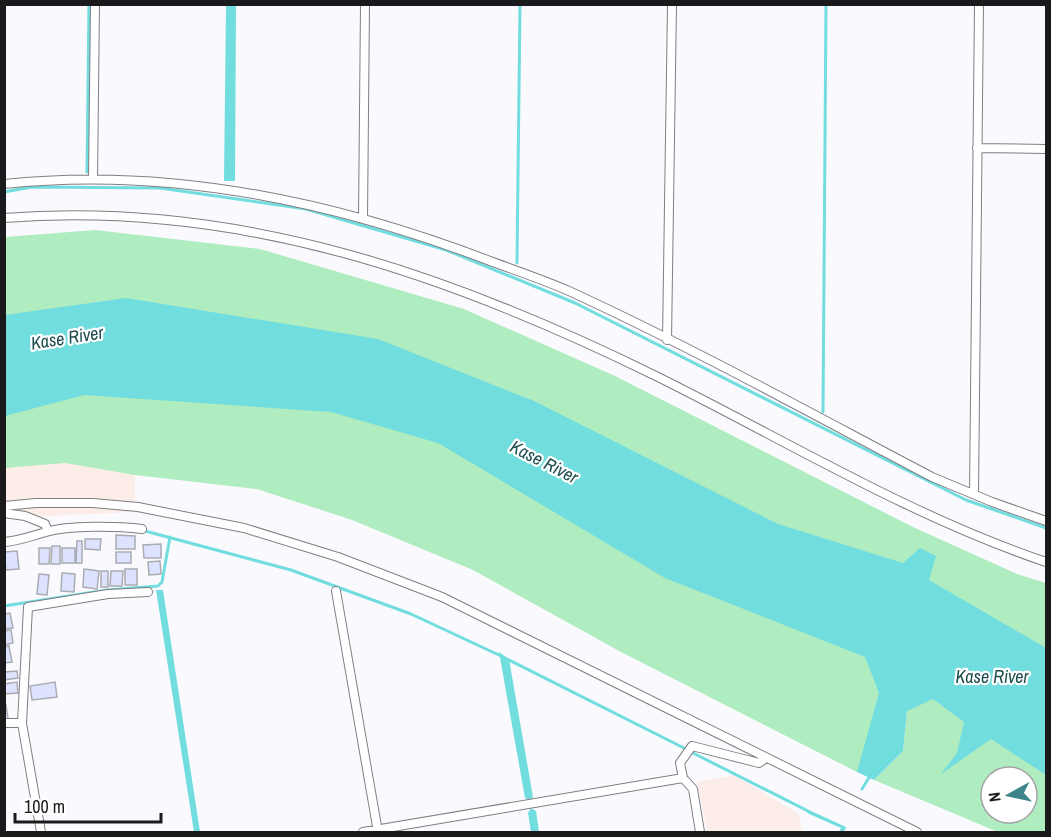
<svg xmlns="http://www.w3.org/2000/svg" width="1051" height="837" viewBox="0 0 1051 837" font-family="'Archivo Narrow',sans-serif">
  <rect width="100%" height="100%" fill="#fafafe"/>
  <path fill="#fdede9" d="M 4,364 L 135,475 L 135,512 L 5,518 Z
    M 734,775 L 799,814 L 802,832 L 707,832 L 697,782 Z"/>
  <path fill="#afecc0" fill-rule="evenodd" d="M 95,230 L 260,249 L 464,309 L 615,376 L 913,527 L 1017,574 L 1046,583 L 1046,668 L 900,579 L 529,412 L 5,328 L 5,237 Z
    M 81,387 L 334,402 L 452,440 L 882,656 L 887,687 L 869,755 L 857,772 L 621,652 L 473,570 L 352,520 L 257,489 L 135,475 L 65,463 L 5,468 L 5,405 Z
    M 929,685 L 1046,762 L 1046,832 L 998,832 L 874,780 L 903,751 L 907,711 ZM 991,777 L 1027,777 L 1027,813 L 991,813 Z"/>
  <path fill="#71ddde" d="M 226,5 L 236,5 L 235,181 L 224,181 Z
    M 126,298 L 378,339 L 534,401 L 778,524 L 903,563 L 920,548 L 936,556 L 929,580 L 1046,648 L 1046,775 L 991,739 L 941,774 L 957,753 L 964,722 L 933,699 L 907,711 L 903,751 L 874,780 L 857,772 L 879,693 L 865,657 L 665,578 L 438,443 L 331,412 L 84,395 L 5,416 L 5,315 Z
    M 156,590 L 163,590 L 200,832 L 194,832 Z
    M 499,652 L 509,659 L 533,797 L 530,801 L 525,798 Z
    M 531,808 L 536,811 L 539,832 L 531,832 L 528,813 Z
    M 809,810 L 846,827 L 844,832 L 839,832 L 841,828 L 807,813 Z"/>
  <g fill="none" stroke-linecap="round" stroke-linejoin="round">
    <path stroke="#71ddde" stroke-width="3" d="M 87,172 L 89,4
      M 4,192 L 32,187 L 160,188 L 306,209 L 446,250 L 575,303 L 966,500 L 1046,528
      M 517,263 L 520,4
      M 823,412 L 826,4
      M 145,531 L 291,570 L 411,614 L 501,656
      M 4,606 L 107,590 L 158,586 L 162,582 L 170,537
      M 507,659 L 684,748
      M 693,753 L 808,811
      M 862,789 L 870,776"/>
  </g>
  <path fill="#dde2ff" stroke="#abacb2" stroke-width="1.5" d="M 116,535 L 135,536 L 135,549 L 116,549 Z
    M 85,539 L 101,539 L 100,550 L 85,549 Z
    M 77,541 L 82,541 L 82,563 L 76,563 Z
    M 161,544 L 161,558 L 144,558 L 143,545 Z
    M 52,546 L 60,546 L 60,564 L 51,564 Z
    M 39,548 L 50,548 L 49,564 L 39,564 Z
    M 62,548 L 75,548 L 75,563 L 62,563 Z
    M 17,551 L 19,569 L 6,570 L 4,552 Z
    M 116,552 L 131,552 L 131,563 L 116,563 Z
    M 160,561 L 161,574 L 149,575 L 148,562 Z
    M 84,569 L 99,571 L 97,589 L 83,587 Z
    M 125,569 L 137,569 L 137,585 L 125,585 Z
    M 101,571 L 108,571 L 108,587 L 101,587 Z
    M 111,571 L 123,571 L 122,586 L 110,586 Z
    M 62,573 L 75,574 L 74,592 L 61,591 Z
    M 39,574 L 49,575 L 47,595 L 37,594 Z
    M 10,613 L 13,628 L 4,629 L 4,614 Z
    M 11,630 L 13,643 L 4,645 L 4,631 Z
    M 9,646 L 12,662 L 4,663 L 4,647 Z
    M 17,671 L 18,678 L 4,680 L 4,672 Z
    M 17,682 L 18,693 L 4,694 L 4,684 Z
    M 55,682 L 57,697 L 32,700 L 30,686 Z
    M 6,705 L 8,719 L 4,720 L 4,706 Z"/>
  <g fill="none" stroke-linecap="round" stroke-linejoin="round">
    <defs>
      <path id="street" d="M 977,148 L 1046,149
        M 93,179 L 95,4
        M 4,184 C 171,166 336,202 490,261 C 517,271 544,280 569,291 C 693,348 812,414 932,477 L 992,502 L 1046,521
        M 4,218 C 239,200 451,275 658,377 C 787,441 910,516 1046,562
        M 363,218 L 365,4
        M 667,340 L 672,4
        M 974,494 L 979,4
        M 4,506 L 36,503 L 93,503 L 138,507 L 244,528 L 338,557 L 442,597 L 917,832
        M 4,513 L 25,516 L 45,524 L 48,531
        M 4,542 C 20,541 31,536 46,532 C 69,525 118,526 142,529
        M 336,591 L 378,832
        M 4,723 L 22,723
        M 41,832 L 22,723 L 28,607 L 108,594 L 148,592
        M 363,832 L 683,778
        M 700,832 L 693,789 L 683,778 L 680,763 L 692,746 L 759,763 L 766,758"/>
    </defs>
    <use href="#street" stroke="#7e7f85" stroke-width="10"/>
    <use href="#street" stroke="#fff" stroke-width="8"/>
  </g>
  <g text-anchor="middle" stroke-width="4.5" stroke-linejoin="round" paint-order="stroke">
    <g font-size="18" font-style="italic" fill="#1e4e4f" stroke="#fff">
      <text transform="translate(67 338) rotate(-9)" y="6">Kase River</text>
      <text transform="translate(544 462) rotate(27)" y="6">Kase River</text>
      <text x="992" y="683">Kase River</text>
    </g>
  </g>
  <rect width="1051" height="837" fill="none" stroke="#1a1a1d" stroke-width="12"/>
  <g transform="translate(1009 795) rotate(262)"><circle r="28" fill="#ffffff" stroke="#a3a3a5" stroke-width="1.5"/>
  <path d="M0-4.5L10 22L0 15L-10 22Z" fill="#3e858b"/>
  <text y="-9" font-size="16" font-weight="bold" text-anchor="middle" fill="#1a1a1d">N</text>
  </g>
  <path d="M15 813v9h146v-9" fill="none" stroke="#1a1a1d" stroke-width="3"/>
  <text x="24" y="813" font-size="18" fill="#1a1a1d" stroke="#ffffff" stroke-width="4.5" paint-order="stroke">100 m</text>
</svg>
